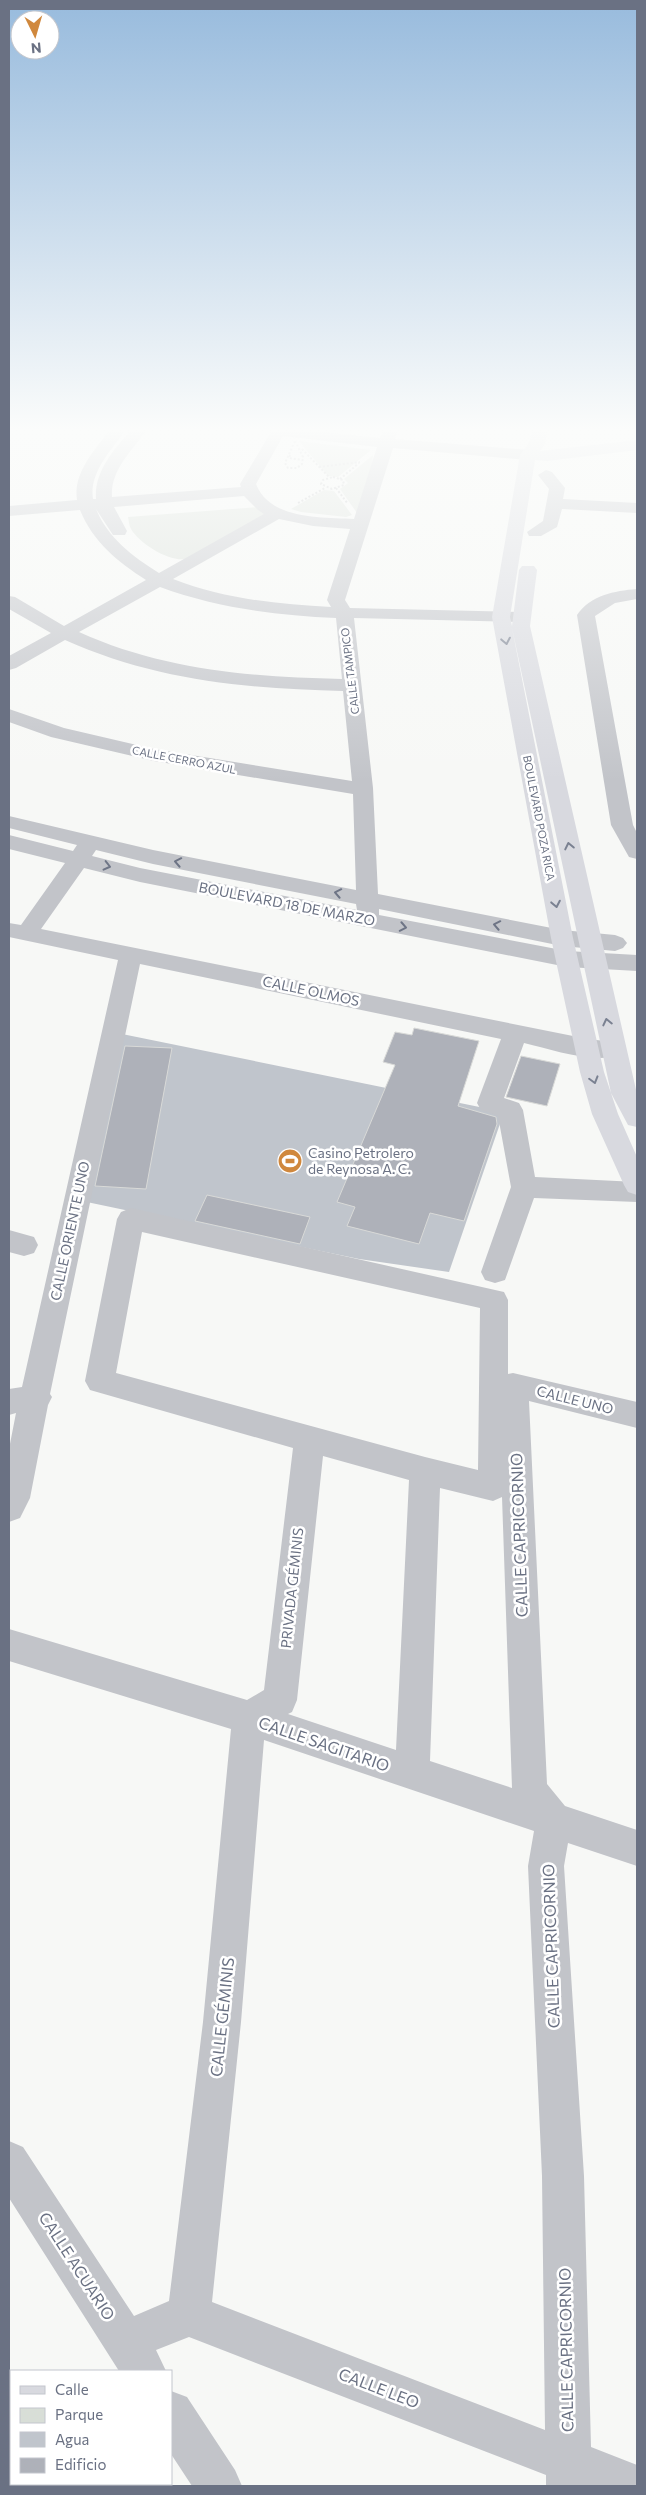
<svg xmlns="http://www.w3.org/2000/svg" width="646" height="2495" viewBox="0 0 646 2495" font-family="Commissioner,sans-serif">
  <rect width="100%" height="100%" fill="#f7f8f6"/>
  <path fill="#d8ded7" d="M 299,441 L 371,450 L 338,477 L 328,476 Z
    M 373,455 L 372,465 L 357,513 L 340,489 L 348,483 L 344,479 Z
    M 324,490 L 334,491 L 352,515 L 346,517 L 301,512 L 291,509 Z
    M 258,507 L 267,515 L 186,559 C 169,562 140,544 131,529 C 129,526 129,521 128,517 Z"/>
  <path fill="#c0c5cc" d="M 122,1034 L 504,1112 L 449,1272 L 359,1259 L 82,1201 Z"/>
  <path fill="#aeb1b9" stroke="#d9dad8" d="M 414,1028 L 479,1041 L 458,1106 L 496,1117 L 497,1124 L 464,1221 L 430,1213 L 419,1244 L 347,1226 L 355,1207 L 337,1202 L 395,1065 L 383,1062 L 395,1032 L 412,1035 Z
    M 125,1046 L 172,1048 L 146,1189 L 95,1186 Z
    M 521,1056 L 560,1064 L 547,1106 L 506,1097 Z
    M 207,1195 L 310,1217 L 300,1244 L 195,1221 Z"/>
  <g fill="none" stroke-linecap="round" stroke-linejoin="round">
    <path stroke="#bcbdc0" stroke-width="2" stroke-dasharray="2 2" stroke-linecap="butt" d="M 295,441 L 303,457 L 302,464 L 297,468 L 288,468 L 285,463 Z
      M 302,449 L 329,477
      M 290,455 L 289,458 L 302,460
      M 319,467 L 360,462
      M 333,477 L 343,480 L 344,485 L 332,489 L 321,484 L 323,480 Z
      M 340,479 L 359,463
      M 336,488 L 348,504
      M 298,503 L 325,488"/>
    <path fill="#c2c4c9" fill-rule="evenodd" d="M 108,432 L 124,432 C 110,452 89,473 93,499 L 96,499 C 94,472 113,451 129,432 L 145,432 C 131,452 110,471 112,497 L 241,487 L 240,484 L 271,432 L 324,432 L 380,438 L 383,432 L 397,432 L 395,439 L 528,450 L 536,455 L 528,460 L 393,448 L 345,600 L 350,608 L 521,612 L 527,613 L 530,617 L 527,621 L 521,622 L 354,618 L 373,788 L 378,894 L 562,930 L 615,935 L 623,938 L 627,943 L 623,948 L 615,951 L 562,946 L 379,909 L 379,915 L 567,951 L 637,955 L 637,971 L 567,967 L 140,882 L 84,868 L 41,929 L 588,1039 L 622,1043 L 625,1049 L 622,1055 C 591,1064 554,1050 524,1043 L 504,1098 L 519,1103 L 523,1110 L 535,1177 L 637,1182 L 637,1202 L 534,1198 L 505,1280 L 495,1283 L 485,1280 L 481,1272 L 511,1187 L 498,1116 L 481,1110 L 477,1103 L 501,1039 L 140,964 L 50,1394 L 52,1397 L 48,1405 L 30,1498 L 20,1518 L 9,1522 L 9,1449 L 16,1413 L 9,1415 L 9,1389 L 22,1387 L 118,960 L 9,937 L 9,923 L 21,925 L 65,863 L 9,849 L 9,835 L 73,851 L 77,845 L 9,828 L 9,816 L 153,850 L 356,890 L 353,794 L 154,761 L 51,737 L 9,722 L 9,709 L 64,728 L 154,749 L 352,781 L 343,691 C 247,689 154,680 65,640 L 16,668 L 9,670 L 9,656 L 51,633 L 9,609 L 9,596 L 15,597 L 64,626 L 146,580 C 118,562 93,542 80,510 L 9,516 L 9,506 L 77,500 C 73,474 93,452 108,432 ZM 283,436 L 377,447 L 354,519 C 321,517 270,520 256,484 ZM 244,496 L 258,510 L 264,514 L 159,573 C 132,556 108,538 96,509 L 113,535 L 125,535 L 127,531 L 114,507 ZM 279,519 L 313,526 L 350,529 L 327,600 L 331,607 C 277,604 224,599 173,579 ZM 160,587 C 217,608 275,615 336,618 L 342,679 C 250,677 163,670 79,632 ZM 96,850 L 153,864 L 356,904 L 357,910 L 140,868 L 92,856 Z
      M 546,470 L 552,472 L 565,488 L 563,499 L 637,503 L 637,513 L 562,509 L 557,527 L 541,536 L 529,536 L 527,532 L 543,521 L 549,489 L 538,475 Z
      M 637,589 L 637,599 L 615,603 L 595,616 L 633,825 L 637,833 L 637,859 L 629,857 L 611,825 L 577,615 C 591,595 614,591 637,589 Z
      M 131,1208 L 504,1292 L 508,1300 L 508,1374 L 513,1373 L 637,1402 L 637,1428 L 529,1401 L 547,1784 L 565,1806 L 637,1830 L 637,1866 L 568,1843 L 564,1866 L 584,2176 L 591,2447 L 637,2465 L 637,2486 L 546,2486 L 546,2475 L 189,2337 L 156,2350 L 166,2371 L 119,2371 L 9,2198 L 9,2141 L 23,2147 L 134,2316 L 169,2301 L 203,2022 L 231,1729 L 9,1661 L 9,1629 L 247,1700 L 264,1690 L 293,1448 L 90,1390 L 85,1381 L 117,1219 L 121,1212 ZM 142,1232 L 480,1308 L 478,1470 L 425,1457 L 116,1373 ZM 323,1456 L 409,1480 L 396,1750 L 288,1714 L 292,1712 L 297,1700 ZM 440,1488 L 493,1501 L 502,1497 L 512,1788 L 430,1761 ZM 264,1740 L 534,1831 L 528,1866 L 542,2176 L 545,2430 L 212,2302 L 241,2022 Z
      M 9,1230 L 34,1237 L 38,1245 L 34,1253 L 24,1256 L 9,1252 Z
      M 171,2391 L 187,2397 L 235,2470 L 242,2486 L 192,2486 L 171,2454 Z"/>
    <path fill="#d8d9df" fill-rule="evenodd" d="M 532,432 L 547,432 L 545,444 L 540,451 L 637,440 L 637,450 L 547,461 L 535,460 L 510,617 L 512,626 L 519,570 L 522,566 L 534,566 L 537,570 L 530,626 L 637,1094 L 637,1127 L 628,1125 L 611,1093 L 512,628 L 573,938 L 604,1072 L 618,1114 L 637,1157 L 637,1195 L 628,1192 L 624,1185 L 592,1114 L 580,1072 L 551,938 L 492,617 L 520,455 L 529,443 Z"/>
  </g>
  <defs><path id="oneway-chevron" d="M-2-3.5L2.5 0L-2 3.5" fill="none" stroke-width="1.6" stroke-linecap="round" stroke-linejoin="round" transform="scale(1.25)"/></defs>
  <g stroke="#7a8191">
    <use href="#oneway-chevron" transform="translate(506 641) rotate(79)"/>
    <use href="#oneway-chevron" transform="translate(569 846) rotate(-102)"/>
    <use href="#oneway-chevron" transform="translate(556 904) rotate(79)"/>
    <use href="#oneway-chevron" transform="translate(607 1022) rotate(-103)"/>
    <use href="#oneway-chevron" transform="translate(594 1080) rotate(74)"/>
  </g>
  <g stroke="#6e7586">
    <use href="#oneway-chevron" transform="translate(178 862) rotate(-169)"/>
    <use href="#oneway-chevron" transform="translate(107 866) rotate(14)"/>
    <use href="#oneway-chevron" transform="translate(338 893) rotate(-169)"/>
    <use href="#oneway-chevron" transform="translate(497 925) rotate(-169)"/>
    <use href="#oneway-chevron" transform="translate(403 927) rotate(11)"/>
  </g>
  <linearGradient id="sky" x2="0" y2="1"><stop stop-color="#98bbdd"/><stop offset="0.55" stop-color="#fbfcfb"/><stop offset="1" stop-color="#fbfcfb" stop-opacity="0"/></linearGradient>
  <rect width="646" height="781" fill="url(#sky)"/>
  <defs>
    <symbol id="stadium-disc" viewBox="-11 -11 22 22"><circle r="9.5" fill="#d0883d" stroke="#fff"/><path d="M0-5a6.5 5 0 1 0 0 10a6.5 5 0 1 0 0-10ZM-3.5-1.8h7v3.6h-7Z" fill="#fff"/></symbol>
  </defs>
  <g fill-rule="evenodd">
    <use href="#stadium-disc" x="276" y="1147" width="28" height="28"/>
  </g>
  <g text-anchor="middle" stroke-width="5" stroke-linejoin="round" paint-order="stroke">
    <g font-size="11" fill="#6a7183" stroke="#fff">
      <text transform="translate(350 671) rotate(-97)" y="4">CALLE TAMPICO</text>
      <text transform="translate(184 760) rotate(11)" y="4">CALLE CERRO AZUL</text>
      <text transform="translate(539 818) rotate(79)" y="4">BOULEVARD POZA RICA</text>
    </g>
    <g font-size="14" fill="#6a7183" stroke="#fff">
      <text transform="translate(287 904) rotate(11)" y="5">BOULEVARD 18 DE MARZO</text>
      <text transform="translate(311 991) rotate(12)" y="5">CALLE OLMOS</text>
      <text transform="translate(70 1231) rotate(-78)" y="5">CALLE ORIENTE UNO</text>
      <text transform="translate(575 1400) rotate(14)" y="5">CALLE UNO</text>
      <text transform="translate(292 1588) rotate(-84)" y="5">PRIVADA GÉMINIS</text>
    </g>
    <g font-size="14" fill="#6a7183" stroke="#fff" text-anchor="start">
      <text x="308" y="1158">Casino Petrolero<tspan x="308" dy="16">de Reynosa A. C.</tspan></text>
    </g>
    <g font-size="16" fill="#6a7183" stroke="#fff">
      <text transform="translate(519 1535) rotate(-92)" y="6">CALLE CAPRICORNIO</text>
      <text transform="translate(324 1744) rotate(19)" y="6">CALLE SAGITARIO</text>
      <text transform="translate(551 1946) rotate(-92)" y="6">CALLE CAPRICORNIO</text>
      <text transform="translate(222 2017) rotate(-84)" y="6">CALLE GÉMINIS</text>
      <text transform="translate(77 2266) rotate(57)" y="6">CALLE ACUARIO</text>
      <text transform="translate(566 2350) rotate(-91)" y="6">CALLE CAPRICORNIO</text>
      <text transform="translate(379 2388) rotate(21)" y="6">CALLE LEO</text>
    </g>
  </g>
  <rect width="646" height="2495" fill="none" stroke="#6a7183" stroke-width="20"/>
  <rect x="10" y="2370" width="162" height="115" fill="#ffffff" stroke="#c3c6cd"/>
  <rect x="20" y="2386" width="25" height="8" fill="#d8d9df" stroke="#c3c6cd"/>
  <text x="55" y="2395" font-size="15" fill="#6a7183">Calle</text>
  <rect x="20" y="2408" width="25" height="15" fill="#d8ded7" stroke="#c3c6cd"/>
  <text x="55" y="2420" font-size="15" fill="#6a7183">Parque</text>
  <rect x="20" y="2432" width="25" height="15" fill="#c0c5cc" stroke="#c3c6cd"/>
  <text x="55" y="2445" font-size="15" fill="#6a7183">Agua</text>
  <rect x="20" y="2458" width="25" height="15" fill="#aeb1b9" stroke="#c3c6cd"/>
  <text x="55" y="2470" font-size="15" fill="#6a7183">Edificio</text>
  <g transform="translate(35 35) rotate(175)"><circle r="24" fill="#ffffff" stroke="#c3c6cd"/>
  <path d="M0-4L9 19L0 12L-9 19Z" fill="#d0883d"/>
  <text y="-8" font-size="14" font-weight="bold" text-anchor="middle" fill="#6a7183">N</text>
  </g>
</svg>
